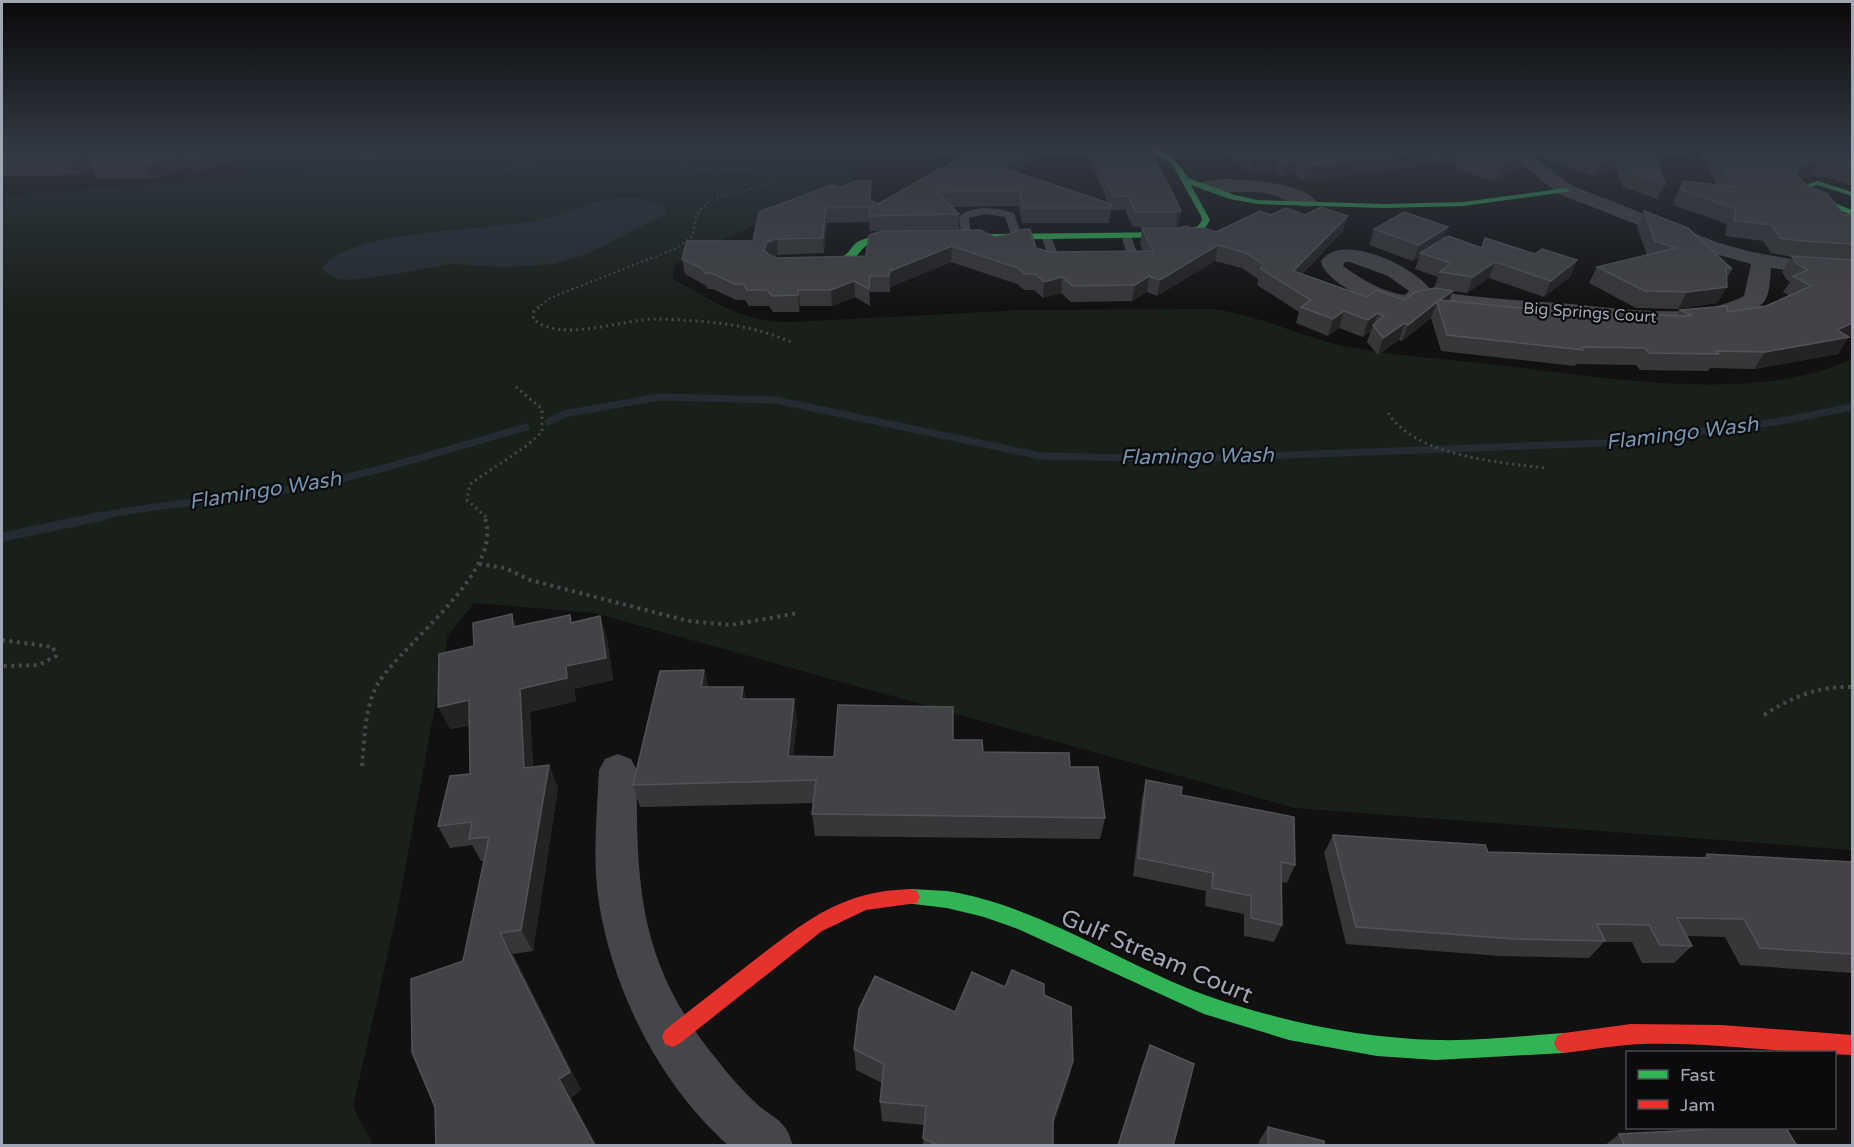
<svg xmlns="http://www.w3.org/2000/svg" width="1854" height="1147" viewBox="0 0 1854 1147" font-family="'Varela Round',sans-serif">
  <rect width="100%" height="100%" fill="#111"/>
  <path fill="#19201a" d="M 579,148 L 688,148 L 810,155 L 828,159 L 852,173 L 854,178 L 846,186 L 691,253 L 673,267 L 673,279 C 714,301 745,324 793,322 L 1021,310 L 1212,309 C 1258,314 1302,338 1348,347 C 1396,356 1447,359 1497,365 C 1601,377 1755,405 1852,359 L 1852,850 L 1295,808 L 594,613 L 474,603 L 448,635 L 398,908 L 353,1107 L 373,1145 L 2,1145 L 2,196 Z"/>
  <path fill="#242c33" d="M 613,198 L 642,198 L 665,206 L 666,212 L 660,217 L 587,254 L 554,264 L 504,267 L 449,264 L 402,273 L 351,280 L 336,279 L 322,270 C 339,230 491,230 534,221 C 561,215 586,203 613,198 Z"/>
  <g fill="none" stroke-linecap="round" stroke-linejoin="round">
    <path stroke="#242c33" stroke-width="7" d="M 548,422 L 564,414 L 659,397 L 775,400 L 1041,456 L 1183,459 L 1605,443 L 1776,422 L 1852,407
      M 96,517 C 156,504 217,501 278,491 C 362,478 444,450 526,427"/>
    <path stroke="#242c33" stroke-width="9" d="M 2,537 L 103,516"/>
    <path stroke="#46484c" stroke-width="2" stroke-dasharray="2 3" stroke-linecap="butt" d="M 504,169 C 543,162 592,148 631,151 C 656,154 678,166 703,169 C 726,172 748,167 771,174 L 773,179 C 752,195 717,189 700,210 C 693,219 696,228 691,237 L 677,248 L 550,298 L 537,308"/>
    <path stroke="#46484c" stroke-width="3" stroke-dasharray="2 4" stroke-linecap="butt" d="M 539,307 L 534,311 L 533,319 C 562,344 625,318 658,319 C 707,321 748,323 793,343
      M 1388,413 C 1415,456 1498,462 1545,468
      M 486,517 L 467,500 L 470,484 L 525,447 L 542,432 L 542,409 L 515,386"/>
    <path stroke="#46484c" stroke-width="4" stroke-dasharray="3 4.5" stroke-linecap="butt" d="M 479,564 L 505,568 L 530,580 L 688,621 L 731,625 L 798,613
      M 2,640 L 53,647 L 56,656 L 39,665 L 2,666
      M 1764,715 C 1792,697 1818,686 1852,687
      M 362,766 C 365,738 364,706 379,682 C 405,641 507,569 484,516"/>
    <path fill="#45464a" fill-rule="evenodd" d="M 980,208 L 999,209 L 1014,213 L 1022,237 L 1021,239 L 1013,239 L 1012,237 L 1005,217 L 986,214 L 969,218 L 971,237 L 970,239 L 962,239 L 959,217 L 965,212 Z
      M 1126,232 L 1131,235 L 1137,253 L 1131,260 L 1112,263 L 1112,259 L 1126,252 L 1121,235 Z
      M 1046,233 L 1051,236 L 1058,254 L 1073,259 L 1073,263 L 1049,258 L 1041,236 Z"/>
    <path fill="#45464a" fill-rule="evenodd" d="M 1279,148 C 1295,148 1313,156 1327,151 L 1326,148 L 1344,148 L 1345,153 C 1331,171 1292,165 1279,148 Z
      M 1508,148 L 1526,148 L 1534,157 L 1573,186 L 1719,243 L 1752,252 L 1791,259 L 1852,262 L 1852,274 L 1791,271 L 1771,268 C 1770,277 1770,297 1763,303 C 1729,336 1607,321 1562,317 C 1534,315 1507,314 1480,311 C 1470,309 1432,301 1426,302 C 1413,304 1405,309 1391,306 C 1371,302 1324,282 1321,261 C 1342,231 1415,267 1431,290 C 1473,298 1516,300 1559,303 C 1616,307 1692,323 1744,296 L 1751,264 L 1705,251 L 1559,194 L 1522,165 ZM 1350,262 L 1388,276 L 1409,291 L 1405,295 C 1382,292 1361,279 1343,266 L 1345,262 Z
      M 1222,179 C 1244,179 1303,182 1317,202 L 1314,206 C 1299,210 1284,197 1269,194 C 1247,189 1222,195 1202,190 L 1200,186 L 1202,182 Z
      M 618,754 L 631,759 L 637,770 C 636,888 639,966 718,1061 C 730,1077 744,1092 758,1105 C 767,1113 780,1119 786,1129 C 789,1133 791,1140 793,1146 L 729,1146 C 661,1086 613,992 599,903 C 592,859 597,814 599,770 L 605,759 Z"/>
    <path fill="#30b455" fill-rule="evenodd" d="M 1139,148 C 1164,148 1176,158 1188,178 L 1235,195 L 1257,200 L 1384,204 L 1463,202 L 1566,188 L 1570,190 L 1566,192 L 1463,206 L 1384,208 L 1257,204 L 1230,199 L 1191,185 L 1210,220 L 1204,230 L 1179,237 L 987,240 L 983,237 L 987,234 L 1176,232 L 1198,226 L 1202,220 L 1201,216 L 1172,164 L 1162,158 Z
      M 1818,181 L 1852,192 L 1852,196 L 1818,185 L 1804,189 L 1812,194 L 1852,210 L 1852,215 L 1806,198 L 1794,188 Z
      M 912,235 L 916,238 L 915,240 C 902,242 889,239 876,242 C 862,245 863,251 854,258 C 844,265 817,269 807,263 C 816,257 829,261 839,258 C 849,255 850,248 856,243 C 871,233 895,236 912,235 Z
      M 911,889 C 923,890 935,890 947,891 C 1040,906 1119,963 1205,995 C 1279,1021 1358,1038 1437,1040 C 1479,1041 1522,1036 1564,1033 L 1571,1036 L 1574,1043 L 1571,1050 L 1564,1053 L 1436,1060 L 1377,1056 L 1289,1040 L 1204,1014 L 1018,929 L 984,917 L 947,908 L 905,903 L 902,897 L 905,891 Z"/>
    <path fill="#e5322d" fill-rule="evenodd" d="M 911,889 L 917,891 L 920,897 L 917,903 L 866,910 L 822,931 L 679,1044 L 672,1047 L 665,1044 L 662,1037 L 665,1030 C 694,1007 723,985 752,962 C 806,921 840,891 911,889 Z
      M 1631,1024 L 1721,1025 L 1852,1035 L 1852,1055 C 1784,1053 1712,1042 1642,1044 C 1616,1045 1590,1050 1564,1053 L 1557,1050 L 1554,1043 L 1557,1036 L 1564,1033 Z"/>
  </g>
  <path fill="#373739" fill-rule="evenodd" d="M 2,148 L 277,148 L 194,173 L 191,167 L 152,179 L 98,179 L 91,167 L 80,175 L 2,176 Z
    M 351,148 L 392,148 L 378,161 L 363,161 Z
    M 795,148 L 1148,148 L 1181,211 L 1178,226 L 1175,227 L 1133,227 L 1125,210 L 1111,210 L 1109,223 L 1022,223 L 1019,206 L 952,207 L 959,214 L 959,229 L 870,231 L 869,222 L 827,223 L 824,253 L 778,255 L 773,257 L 777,258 L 866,256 L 995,237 L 1050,252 L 1143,251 L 1140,244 L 1142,228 L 1189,228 L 1216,232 L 1271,215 L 1343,231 L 1302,274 L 1367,297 L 1405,300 L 1434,288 L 1438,277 L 1415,269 L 1419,258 L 1413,261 L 1369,245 L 1374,229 L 1444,239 L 1481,248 L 1485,238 L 1535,254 L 1577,260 L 1570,277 L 1544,297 L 1489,278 L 1467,293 L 1453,291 L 1449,301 L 1643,320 L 1645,315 L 1676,316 L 1680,310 L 1727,312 L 1766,306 L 1790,296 L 1783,292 L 1790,282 L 1787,280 L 1782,272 L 1792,257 L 1771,253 L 1763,241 L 1725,236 L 1727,224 L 1673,205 L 1676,195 L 1683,181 L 1717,185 L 1696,148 L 1852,148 L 1852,186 L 1826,177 L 1810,176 L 1799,178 L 1843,214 L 1852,215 L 1852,334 L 1847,336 L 1838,354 L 1754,369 L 1710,368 L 1708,371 L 1640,370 L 1636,365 L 1576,364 L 1575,366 L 1441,351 L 1431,318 L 1402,341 L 1399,340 L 1378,355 L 1367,342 L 1371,331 L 1363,337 L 1339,328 L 1328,336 L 1296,323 L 1299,312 L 1257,285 L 1258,279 L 1242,268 L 1215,261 L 1157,296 L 1147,292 L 1132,301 L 1071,302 L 1061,293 L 1043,298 L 1034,290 L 1024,290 L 1017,284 L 951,262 L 890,287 L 890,292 L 870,292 L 870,306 L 855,297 L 832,306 L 800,306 L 799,312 L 773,312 L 769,306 L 749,306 L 745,300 L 736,300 L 713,289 L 708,289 L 705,285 L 685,274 L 682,259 L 753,241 L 759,212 L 871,201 L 878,204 L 964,155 ZM 1041,155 L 1088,155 L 1108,203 L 1016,173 Z
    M 1168,148 L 1188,148 L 1181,152 Z
    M 1218,148 L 1325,148 L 1324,149 L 1316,150 L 1301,148 L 1305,150 L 1325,152 L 1335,150 L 1339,148 L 1522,148 L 1520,166 L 1495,181 L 1456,169 L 1454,162 L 1438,164 L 1430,161 L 1418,166 L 1303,181 L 1294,174 L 1282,176 L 1274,170 L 1251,173 Z
    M 1528,148 L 1694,148 L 1691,154 L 1655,154 L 1665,184 L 1657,199 L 1623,187 L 1616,168 L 1592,176 L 1537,156 Z
    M 1644,211 L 1732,269 L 1727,278 L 1727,287 L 1717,303 L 1678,309 L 1636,308 L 1589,283 L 1597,267 L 1647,255 L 1637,227 Z
    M 600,616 L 607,639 L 613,680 L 574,689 L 576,701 L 530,712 L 533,767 L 549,765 L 558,788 L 533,951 L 513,954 L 581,1090 L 571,1098 L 463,961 L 484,861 L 481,861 L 472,845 L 450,848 L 438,826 L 470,774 L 470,725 L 450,729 L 474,646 L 517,626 L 572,622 Z
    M 704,670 L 708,687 L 743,687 L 746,699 L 797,721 L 793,756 L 834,757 L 953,740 L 983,752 L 1070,767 L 1105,818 L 1100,839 L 815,836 L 812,814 L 814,803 L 640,807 L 633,785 Z
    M 1146,780 L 1295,865 L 1287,883 L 1282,882 L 1282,925 L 1274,942 L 1244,936 L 1244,914 L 1205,906 L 1206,891 L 1133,876 L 1142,799 Z
    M 1333,835 L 1488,852 L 1703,858 L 1707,854 L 1852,862 L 1852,973 L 1740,965 L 1725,937 L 1687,936 L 1692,946 L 1674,963 L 1642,963 L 1632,942 L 1604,942 L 1589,958 L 1500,956 L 1346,944 L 1324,853 Z
    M 1005,987 L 1044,995 L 1073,1061 L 1068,1081 L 1053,1125 L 1053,1146 L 923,1146 L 924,1125 L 882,1121 L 880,1102 L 882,1083 L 856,1070 L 854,1049 L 955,1012 Z
    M 1150,1045 L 1173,1146 L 1117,1146 L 1142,1066 Z
    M 1268,1127 L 1324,1146 L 1259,1146 L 1259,1141 Z
    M 1687,1128 L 1786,1128 L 1797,1146 L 1604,1146 L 1619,1134 L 1688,1130 Z"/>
  <path fill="#232324" d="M 90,148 L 90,165 L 91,167 L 80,175 L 72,160 Z
    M 224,148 L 277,148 L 194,173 L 191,167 L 152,179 L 144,165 L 192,150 Z
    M 373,148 L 392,148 L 378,161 Z
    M 1032,148 L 1042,148 L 1041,155 L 1002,182 L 1003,168 Z
    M 1181,148 L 1188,148 L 1181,152 Z
    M 1316,148 L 1325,148 L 1324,149 L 1316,150 Z
    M 1434,148 L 1430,161 L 1418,166 L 1303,181 L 1307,166 Z
    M 1459,148 L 1454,162 L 1438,164 L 1443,150 Z
    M 1525,152 L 1520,166 L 1495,181 L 1500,166 Z
    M 1622,154 L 1616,168 L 1592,176 L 1599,162 Z
    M 1277,156 L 1274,170 L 1251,173 L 1254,158 Z
    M 1298,160 L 1294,174 L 1282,176 L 1285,162 Z
    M 1819,161 L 1810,176 L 1796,179 L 1794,173 L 1804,164 Z
    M 826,208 L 827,223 L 824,253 L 823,238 Z
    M 1181,211 L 1178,226 L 1175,227 L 1177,212 Z
    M 1348,216 L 1343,231 L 1289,286 L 1293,271 Z
    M 1448,227 L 1442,243 L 1420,253 L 1419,258 L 1413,261 L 1419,245 Z
    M 777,239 L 778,255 L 769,258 L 764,250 L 767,242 Z
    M 1218,245 L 1215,261 L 1157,296 L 1160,280 Z
    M 952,246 L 951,262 L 890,287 L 890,292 L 890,271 Z
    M 1577,260 L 1570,277 L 1544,297 L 1551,281 Z
    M 1495,262 L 1489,278 L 1467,293 L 1473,277 Z
    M 870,276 L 870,306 L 869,289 Z
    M 1149,276 L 1147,292 L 1132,301 L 1135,285 Z
    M 1062,277 L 1061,293 L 1043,298 L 1044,282 Z
    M 854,281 L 855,297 L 832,306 L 831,290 Z
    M 1727,287 L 1717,303 L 1678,309 L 1687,292 Z
    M 798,290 L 800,306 L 799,312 L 798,295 Z
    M 1453,291 L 1447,307 L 1439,300 Z
    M 1437,302 L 1431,318 L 1402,341 L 1408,325 Z
    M 1344,311 L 1339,328 L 1328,336 L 1333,319 Z
    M 1378,313 L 1371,331 L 1363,337 L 1368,320 Z
    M 1405,323 L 1399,340 L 1378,355 L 1383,338 Z
    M 1852,323 L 1852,334 L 1843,339 L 1849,337 L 1838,354 L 1754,369 L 1765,352 L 1837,330 Z
    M 512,614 L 521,637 L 513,627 Z
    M 600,616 L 607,639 L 613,680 L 574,689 L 576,701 L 530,712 L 534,790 L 524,768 L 520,689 L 566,666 Z
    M 704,670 L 709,693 L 701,687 Z
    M 743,687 L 748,709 L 741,699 Z
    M 794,699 L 797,721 L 791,778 L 788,756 Z
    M 469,700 L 480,722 L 450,729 L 438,707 Z
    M 549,765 L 558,788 L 533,951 L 521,930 Z
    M 500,933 L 513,954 L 581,1090 L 571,1098 L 597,1146 L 595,1146 L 559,1079 Z
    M 1073,1061 L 1068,1081 L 1049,1139 L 1053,1120 Z"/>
  <path fill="#424346" stroke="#515357" stroke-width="1.5" d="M 2,148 L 89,148 L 72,160 L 2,162 Z
    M 90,148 L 224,148 L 187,159 L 192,150 L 144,165 L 90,165 Z
    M 977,148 L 1032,148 L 1003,168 L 1112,204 L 1111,208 L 1023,208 L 1020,191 L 937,192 L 959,214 L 869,216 L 870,209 L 872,207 L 826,208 L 823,238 L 777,239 L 767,242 L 764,250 L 769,255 L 777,258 L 866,256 L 869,235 L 883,231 L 980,230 L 995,237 L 1010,234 L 1017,230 L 1030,229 L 1036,248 L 1050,252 L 1153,251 L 1142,228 L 1179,228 L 1187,226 L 1189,228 L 1204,228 L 1216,232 L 1260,211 L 1271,215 L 1286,208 L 1305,215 L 1321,207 L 1348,216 L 1293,271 L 1367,297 L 1376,290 L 1405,300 L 1415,292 L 1435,288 L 1453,291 L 1439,300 L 1644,320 L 1645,315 L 1692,316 L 1680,310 L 1727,306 L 1727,312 L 1766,306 L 1811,286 L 1793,276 L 1808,270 L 1797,264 L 1792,256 L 1852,260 L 1852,323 L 1837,330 L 1849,337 L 1765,352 L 1716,351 L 1719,354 L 1649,353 L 1645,348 L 1582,347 L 1583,350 L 1447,335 L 1437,302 L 1408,325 L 1405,323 L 1383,338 L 1373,325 L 1384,316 L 1378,313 L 1368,320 L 1344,311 L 1333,319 L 1301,307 L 1311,300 L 1261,269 L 1263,264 L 1246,253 L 1218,245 L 1160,280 L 1149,276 L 1135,285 L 1073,286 L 1062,277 L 1044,282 L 1035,274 L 1025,274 L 1018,268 L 952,246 L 890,271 L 889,276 L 870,276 L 869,289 L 854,281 L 831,290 L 798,290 L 798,295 L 772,296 L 767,290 L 747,290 L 743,284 L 734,284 L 711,273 L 705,273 L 703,269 L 682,259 L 687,241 L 753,241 L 759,212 L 832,185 L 839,188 L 856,181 L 871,181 L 870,200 L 878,204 Z
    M 1093,148 L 1148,148 L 1170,188 L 1181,211 L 1177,212 L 1135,212 L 1128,196 L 1113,196 Z
    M 1240,148 L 1301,148 L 1305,150 L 1325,152 L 1335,150 L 1339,148 L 1433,148 L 1423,152 L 1307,166 L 1298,160 L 1285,162 L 1277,156 L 1254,158 Z
    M 1436,148 L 1458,148 L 1443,150 Z
    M 1459,148 L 1522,148 L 1525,152 L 1500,166 L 1461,155 Z
    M 1559,148 L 1653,148 L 1665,184 L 1629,172 L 1622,154 L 1599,162 Z
    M 1711,148 L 1852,148 L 1852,169 L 1834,163 L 1819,161 L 1804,164 L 1794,173 L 1809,187 L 1827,194 L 1843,214 L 1852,215 L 1852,244 L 1801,241 L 1780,238 L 1772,225 L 1734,220 L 1736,209 L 1681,190 L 1683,181 L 1735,187 Z
    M 1644,211 L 1688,228 L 1732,269 L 1726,267 L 1727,287 L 1687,292 L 1645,291 L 1597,267 L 1676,248 L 1655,241 Z
    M 1404,212 L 1448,227 L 1419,245 L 1374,229 Z
    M 1448,236 L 1482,248 L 1485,238 L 1535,254 L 1542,249 L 1577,260 L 1551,281 L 1495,262 L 1473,277 L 1440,272 L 1451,263 L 1420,253 Z
    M 512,614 L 513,627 L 570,615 L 571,623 L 600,616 L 606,658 L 566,666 L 567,678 L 520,689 L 524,768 L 549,765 L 521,930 L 500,933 L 570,1072 L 559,1079 L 595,1146 L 436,1146 L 435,1107 L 412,1052 L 411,979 L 463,961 L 489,837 L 469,839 L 472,822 L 438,826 L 450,776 L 470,774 L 469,700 L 438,707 L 439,654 L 474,646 L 473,623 Z
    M 704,670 L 701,687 L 743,687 L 741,699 L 794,699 L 788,756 L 834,757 L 838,705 L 953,707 L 953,740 L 982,740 L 983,752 L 1069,753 L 1070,767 L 1098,767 L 1105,818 L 812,814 L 816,780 L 633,785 L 660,671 Z
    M 1146,780 L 1182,787 L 1181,795 L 1294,817 L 1295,865 L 1281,862 L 1282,925 L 1251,918 L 1251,896 L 1212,888 L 1213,873 L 1138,858 Z
    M 1333,835 L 1485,845 L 1488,852 L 1710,858 L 1707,854 L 1852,862 L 1852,954 L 1760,948 L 1744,919 L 1677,918 L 1692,946 L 1660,945 L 1649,925 L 1597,924 L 1605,941 L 1514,939 L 1356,927 Z
    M 1012,970 L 1044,984 L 1044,995 L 1071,1007 L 1073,1061 L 1053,1120 L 1053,1146 L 939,1146 L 923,1138 L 926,1106 L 880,1102 L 884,1064 L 854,1049 L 859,1009 L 875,976 L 955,1012 L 972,972 L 1005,987 Z
    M 1150,1045 L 1194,1064 L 1173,1146 L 1118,1146 Z
    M 1268,1127 L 1324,1141 L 1324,1146 L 1268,1146 Z
    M 1716,1128 L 1786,1128 L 1797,1146 L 1625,1146 L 1619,1134 L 1716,1129 Z"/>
  <linearGradient id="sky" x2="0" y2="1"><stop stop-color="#090909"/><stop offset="0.48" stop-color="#323843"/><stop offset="1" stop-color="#323843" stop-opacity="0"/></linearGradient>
  <rect width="1854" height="309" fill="url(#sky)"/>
  <g text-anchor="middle" stroke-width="4.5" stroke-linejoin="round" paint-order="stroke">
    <g font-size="16" fill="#a0a6b3" stroke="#0b0b0d">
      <text transform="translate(1590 312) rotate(4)" y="6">Big Springs Court</text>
    </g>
    <g font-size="21" font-style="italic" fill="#7595b1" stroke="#0b0b0d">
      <text transform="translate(1682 433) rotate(-7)" y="7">Flamingo Wash</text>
      <text transform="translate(1197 456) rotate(-1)" y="7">Flamingo Wash</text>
      <text transform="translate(265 490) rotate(-9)" y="7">Flamingo Wash</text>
    </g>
    <g font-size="24" fill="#a0a6b3" stroke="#0b0b0d">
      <text transform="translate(1157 956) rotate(23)" y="8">Gulf Stream Court</text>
    </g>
  </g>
  <rect width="1854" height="1147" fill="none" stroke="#a0a6b3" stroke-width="6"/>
  <rect x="1626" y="1051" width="210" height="78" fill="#0b0b0d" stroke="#47494f" stroke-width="1.5"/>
  <rect x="1638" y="1070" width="30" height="9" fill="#30b455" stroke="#47494f" stroke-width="1.5"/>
  <text x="1680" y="1081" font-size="18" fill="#a0a6b3">Fast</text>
  <rect x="1638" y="1100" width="30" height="9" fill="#e5322d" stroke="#47494f" stroke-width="1.5"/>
  <text x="1680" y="1111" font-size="18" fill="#a0a6b3">Jam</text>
</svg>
